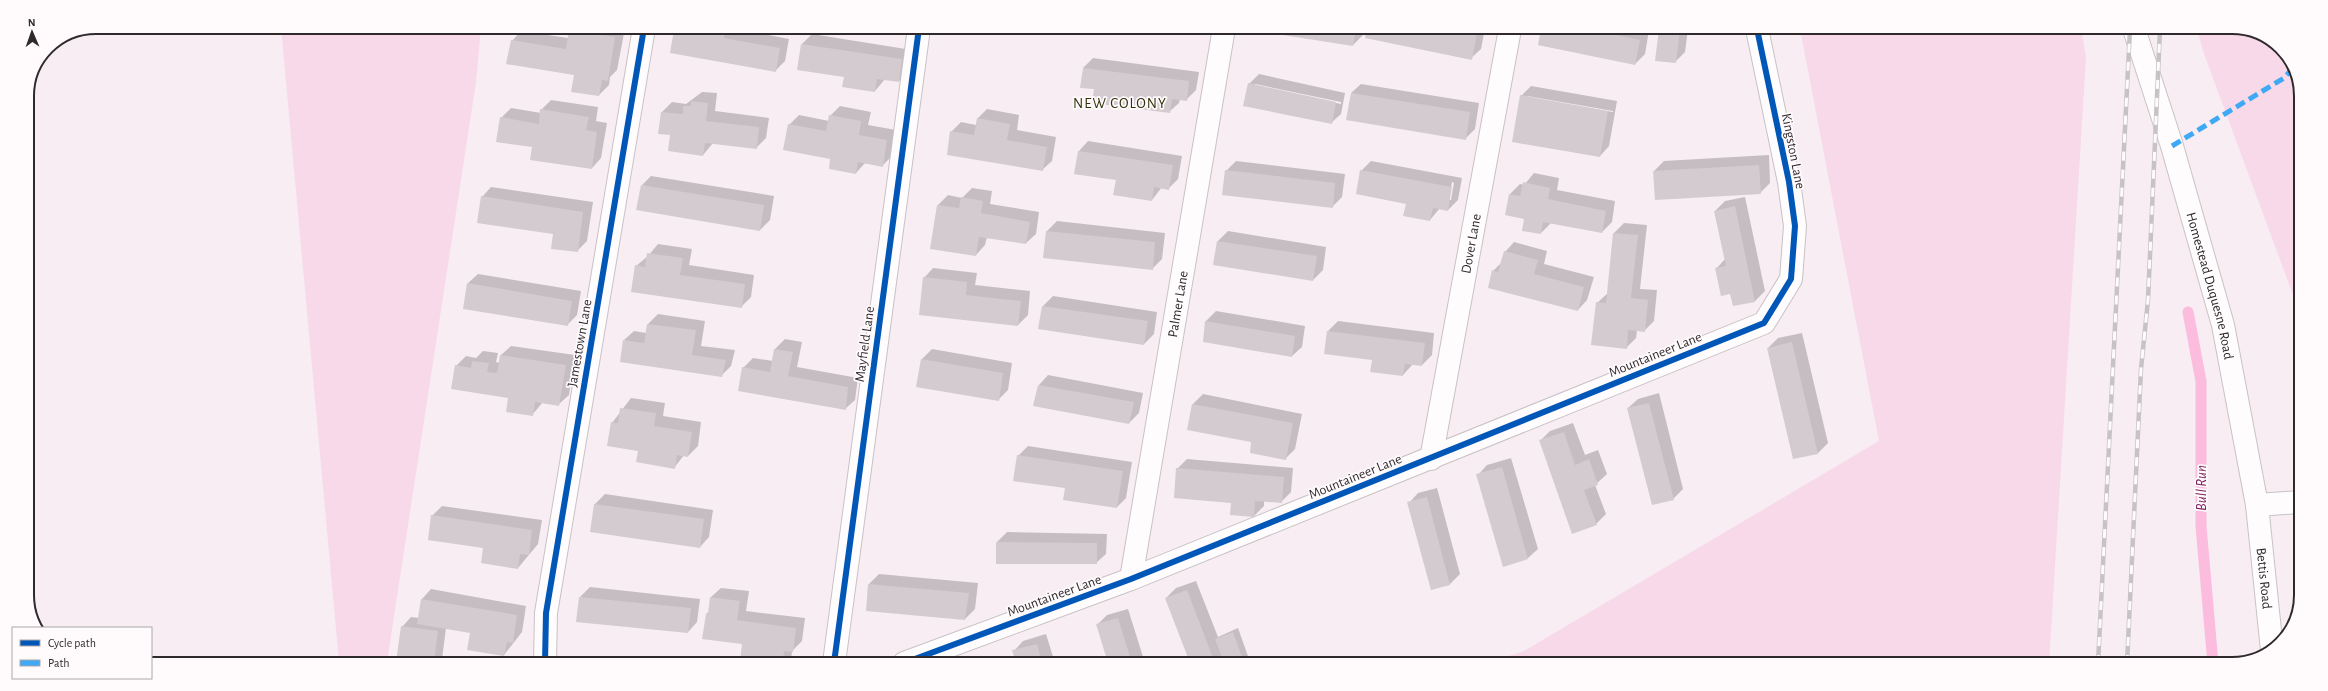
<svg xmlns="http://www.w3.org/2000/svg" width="2328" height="691" viewBox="0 0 2328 691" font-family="'Alegreya Sans',sans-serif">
  <rect width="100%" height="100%" fill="#f7edf2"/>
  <path fill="#f8d9e9" d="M 281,27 L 481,27 L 476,82 L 387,662 L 339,662 Z
    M 1800,29 L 2081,29 L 2086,57 L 2049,664 L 1487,663 L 1524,651 L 1879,441 Z
    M 2197,29 L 2249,29 L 2284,51 L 2301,92 L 2300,314 L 2203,51 Z"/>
  <path fill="#0003" fill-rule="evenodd" d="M 572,28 L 625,28 L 617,70 L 610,77 L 609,85 L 599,95 L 575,74 L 512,41 L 521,31 L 568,38 Z
    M 678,28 L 733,28 L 789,39 L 785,61 L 775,71 L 675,31 Z
    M 1251,28 L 1364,28 L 1363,35 L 1353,45 Z
    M 1368,28 L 1485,28 L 1481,49 L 1471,58 Z
    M 1542,29 L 1641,29 L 1649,30 L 1645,54 L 1635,64 L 1539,45 Z
    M 1660,29 L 1688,29 L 1685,52 L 1675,62 L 1656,60 Z
    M 812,34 L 912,50 L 909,71 L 899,81 L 885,79 L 875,91 L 845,76 L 802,44 Z
    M 1093,58 L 1199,72 L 1196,90 L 1186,100 L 1180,99 L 1179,103 L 1169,112 L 1095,89 L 1083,68 Z
    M 1259,74 L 1345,93 L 1341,114 L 1331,123 L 1249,84 ZM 1255,84 L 1341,102 L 1341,104 L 1255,86 Z
    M 1361,84 L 1479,103 L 1475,129 L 1465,139 L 1351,93 Z
    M 1531,86 L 1617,101 L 1609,146 L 1600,156 L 1521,96 ZM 1527,96 L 1613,111 L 1613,112 L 1527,98 Z
    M 702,92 L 717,93 L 715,111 L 769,118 L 766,138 L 756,148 L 713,143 L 703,155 L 671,134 L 662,112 L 672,102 L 686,104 Z
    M 551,100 L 598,107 L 596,121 L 607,123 L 601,158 L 592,168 L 501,118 L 511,108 L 541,113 L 541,110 Z
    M 840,106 L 871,112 L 868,125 L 896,130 L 892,156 L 882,166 L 865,163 L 856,173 L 789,125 L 799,115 L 829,121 L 830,116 Z
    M 987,109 L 1019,115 L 1017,130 L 1056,137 L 1052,161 L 1042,170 L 951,132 L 961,122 L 976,125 L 978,118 Z
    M 1088,141 L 1182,156 L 1178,179 L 1169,188 L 1162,187 L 1152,200 L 1117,179 L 1075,174 L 1079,151 Z
    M 1769,155 L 1770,183 L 1760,193 L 1654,171 L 1664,161 Z
    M 1236,161 L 1345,174 L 1342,197 L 1332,207 L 1226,171 Z
    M 1371,161 L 1462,178 L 1458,200 L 1448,210 L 1440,208 L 1430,220 L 1361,171 ZM 1452,182 L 1454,183 L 1451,200 L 1449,200 Z
    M 1534,173 L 1559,178 L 1557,190 L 1615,201 L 1612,222 L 1602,232 L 1551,223 L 1541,233 L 1526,218 L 1506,214 L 1510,194 L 1520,184 L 1524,185 Z
    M 651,176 L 774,196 L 770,220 L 760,230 L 642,185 Z
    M 491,187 L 593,202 L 587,241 L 577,251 L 554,233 L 482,197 Z
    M 972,188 L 992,191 L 990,204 L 1039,212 L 1036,234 L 1026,243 L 987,237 L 985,245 L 976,255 L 938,205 L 948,195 L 962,198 Z
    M 1745,197 L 1765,291 L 1755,301 L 1731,293 L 1716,269 L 1725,259 L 1715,211 L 1725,201 Z
    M 1057,221 L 1165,233 L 1162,259 L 1152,269 L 1044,257 L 1047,231 Z
    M 1624,223 L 1647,225 L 1640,289 L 1657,290 L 1654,321 L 1644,331 L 1637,330 L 1636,338 L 1626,348 L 1597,303 L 1608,293 L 1614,233 Z
    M 1228,231 L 1326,247 L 1323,270 L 1313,280 L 1215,264 L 1218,241 Z
    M 1514,242 L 1547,251 L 1544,264 L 1594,277 L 1587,300 L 1578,310 L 1493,271 L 1502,262 L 1505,252 Z
    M 658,244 L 692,249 L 689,265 L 754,275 L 751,297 L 741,307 L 636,266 L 648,256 Z
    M 933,268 L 977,273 L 975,285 L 1030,291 L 1028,315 L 1018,325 L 924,278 Z
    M 478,274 L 581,291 L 577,315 L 567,325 L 468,283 Z
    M 1053,296 L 1157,312 L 1154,334 L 1144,344 L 1039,328 L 1043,306 Z
    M 1216,311 L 1305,326 L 1302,347 L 1292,356 L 1204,341 L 1206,321 Z
    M 658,314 L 705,321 L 701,346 L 735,350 L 731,366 L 721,376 L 624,340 L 634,331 L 646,333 L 648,324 Z
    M 1338,321 L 1434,333 L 1432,355 L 1422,365 L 1413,364 L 1403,375 L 1328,331 Z
    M 1802,333 L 1828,443 L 1818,453 L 1794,458 L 1768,348 L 1778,338 Z
    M 785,339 L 802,342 L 797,367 L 858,378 L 855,400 L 845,409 L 743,368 L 753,358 L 773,361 L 775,349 Z
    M 511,346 L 575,355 L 569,395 L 559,404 L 543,402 L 532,415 L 509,397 L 456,366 L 466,356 L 476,358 L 483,351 L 498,353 L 496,362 L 500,363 L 501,355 Z
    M 932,349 L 1012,363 L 1008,390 L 998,400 L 917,386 L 922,359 Z
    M 1048,375 L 1143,393 L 1139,413 L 1129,423 L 1039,385 Z
    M 1659,393 L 1683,489 L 1673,499 L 1628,408 L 1638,399 Z
    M 1203,394 L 1302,414 L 1295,449 L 1285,459 L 1253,441 L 1188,429 L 1193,404 Z
    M 631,398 L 665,403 L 663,416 L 701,422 L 698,446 L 688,456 L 684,455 L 674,468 L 639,450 L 612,423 Z
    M 1573,423 L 1585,455 L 1598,450 L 1607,474 L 1595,485 L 1606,514 L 1596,524 L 1540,441 L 1550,431 Z
    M 1028,446 L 1132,462 L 1126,498 L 1117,507 L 1066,487 L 1018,456 Z
    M 1511,458 L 1538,549 L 1528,558 L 1504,566 L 1478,475 L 1487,465 Z
    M 1187,459 L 1293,468 L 1291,492 L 1281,502 L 1264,500 L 1264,506 L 1254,516 L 1231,514 L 1232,502 L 1177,469 Z
    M 1437,488 L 1460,574 L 1450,584 L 1432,588 L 1409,503 L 1418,493 Z
    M 605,494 L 713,510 L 709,537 L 700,547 L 592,531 L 595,504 Z
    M 442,506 L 542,520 L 538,544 L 518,568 L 432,516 Z
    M 1007,532 L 1107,534 L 1106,554 L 1096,563 L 997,542 Z
    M 879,574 L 978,583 L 975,609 L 965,619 L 867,610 L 869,584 Z
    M 1196,581 L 1218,637 L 1238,628 L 1249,659 L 1246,663 L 1191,663 L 1166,598 L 1176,588 Z
    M 590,587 L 700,599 L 697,622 L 688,632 L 580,597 Z
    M 721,588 L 749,591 L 746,611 L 805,618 L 802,641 L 792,651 L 791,660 L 788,662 L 741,662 L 744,644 L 706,614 L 710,611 L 711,597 Z
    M 431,589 L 526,606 L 522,632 L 504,655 L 471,632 L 446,628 L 442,659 L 439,662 L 397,662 L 402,627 L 411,617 L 419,618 L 422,599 Z
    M 1128,609 L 1145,663 L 1109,663 L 1097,625 L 1107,615 Z
    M 1046,634 L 1055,663 L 1017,663 L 1014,651 L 1023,641 Z"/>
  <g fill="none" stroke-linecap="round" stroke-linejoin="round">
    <path stroke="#fcbcde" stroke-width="11" d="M 2188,312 L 2201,381 L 2201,526 L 2213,664"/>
  </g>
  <path fill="#d3cbcf" d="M 705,28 L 726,29 L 724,38 L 780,48 L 776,72 L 670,53 L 674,30 L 704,35 Z
    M 1250,28 L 1356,28 L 1353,46 L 1250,30 Z
    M 1367,28 L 1455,28 L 1477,33 L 1472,60 L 1365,38 Z
    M 569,29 L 615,37 L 608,81 L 602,80 L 599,96 L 571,92 L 574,75 L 506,64 L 511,40 L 566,49 Z
    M 1541,29 L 1604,29 L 1604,32 L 1640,40 L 1635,65 L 1538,45 Z
    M 1659,29 L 1680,29 L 1676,63 L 1655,61 Z
    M 801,44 L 902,59 L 899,82 L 877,79 L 875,92 L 842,87 L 844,77 L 797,70 Z
    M 1083,68 L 1189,81 L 1187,101 L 1172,99 L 1170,113 L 1092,103 L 1094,89 L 1080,88 Z
    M 1248,83 L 1336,102 L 1332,124 L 1243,106 Z
    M 1351,93 L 1470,112 L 1466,140 L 1346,120 Z
    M 1520,95 L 1608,111 L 1600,157 L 1512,142 Z
    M 691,101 L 708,103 L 706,121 L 759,127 L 757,149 L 705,143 L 703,156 L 668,151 L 670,135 L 658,134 L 661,112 L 683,114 L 683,106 L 691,106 Z
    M 540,109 L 589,117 L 586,130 L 597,132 L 592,169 L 530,160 L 532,147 L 496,142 L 500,117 L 539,124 Z
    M 829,115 L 861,121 L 859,135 L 887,140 L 883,167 L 858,162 L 856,174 L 829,169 L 830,159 L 783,150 L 788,124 L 826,131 Z
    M 977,118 L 1010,124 L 1007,140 L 1047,147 L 1043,171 L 947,155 L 950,131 L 974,135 Z
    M 1078,151 L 1173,165 L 1169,190 L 1154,187 L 1152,201 L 1113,195 L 1116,180 L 1074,174 Z
    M 1759,165 L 1761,194 L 1655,200 L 1653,171 Z
    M 1225,170 L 1335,183 L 1333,208 L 1222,195 Z
    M 1360,170 L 1452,187 L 1448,211 L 1433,208 L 1430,221 L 1403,216 L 1406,204 L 1356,194 Z
    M 1523,182 L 1550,188 L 1548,199 L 1606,211 L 1602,233 L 1543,222 L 1541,234 L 1522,231 L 1524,219 L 1505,215 L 1509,194 L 1520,196 Z
    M 641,185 L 764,205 L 760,231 L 636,210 Z
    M 481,196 L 583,212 L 578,252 L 551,249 L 553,234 L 477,223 Z
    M 961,197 L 983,201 L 981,213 L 1030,222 L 1026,244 L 979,237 L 976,256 L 930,249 L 937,205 L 959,208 Z
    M 1735,206 L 1755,302 L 1733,306 L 1730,294 L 1721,296 L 1715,268 L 1726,266 L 1714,211 Z
    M 1046,231 L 1155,242 L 1153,270 L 1043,258 Z
    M 1613,233 L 1638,235 L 1631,298 L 1648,300 L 1645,332 L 1628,330 L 1627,349 L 1591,345 L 1596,302 L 1606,303 Z
    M 1217,241 L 1317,256 L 1313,281 L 1213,265 Z
    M 1504,251 L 1538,260 L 1534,274 L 1584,287 L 1578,311 L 1488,288 L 1492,270 L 1498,272 Z
    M 647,253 L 683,258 L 680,275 L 745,284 L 742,308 L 631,292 L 635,265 L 645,267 Z
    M 923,277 L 967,282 L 966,295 L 1021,301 L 1018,326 L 919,315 Z
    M 467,283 L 572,301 L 568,326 L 463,309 Z
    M 1042,306 L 1148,321 L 1144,345 L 1038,329 Z
    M 1205,321 L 1295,336 L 1292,357 L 1203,342 Z
    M 647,324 L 696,330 L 692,355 L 726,360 L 722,377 L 620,362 L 623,340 L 644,343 Z
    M 1327,331 L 1425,343 L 1422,366 L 1405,364 L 1403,376 L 1370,372 L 1372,360 L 1324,354 Z
    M 1792,342 L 1818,454 L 1793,459 L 1767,348 Z
    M 774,349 L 793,352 L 788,376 L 848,387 L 846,410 L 738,391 L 742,367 L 770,372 Z
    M 500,355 L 566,365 L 559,406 L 535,402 L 533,416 L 506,412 L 508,398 L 451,389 L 455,365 L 471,368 L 472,361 L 489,363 L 487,372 L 497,373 Z
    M 921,359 L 1003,373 L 999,401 L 916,387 Z
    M 1038,385 L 1134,402 L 1129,424 L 1033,406 Z
    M 1649,403 L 1674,500 L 1652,505 L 1627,408 Z
    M 1192,404 L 1293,423 L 1286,460 L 1250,453 L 1251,442 L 1187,430 Z
    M 620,408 L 656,413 L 654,426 L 692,432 L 688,457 L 677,455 L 675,469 L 636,462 L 638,451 L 607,446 L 611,422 L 618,423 Z
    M 1564,432 L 1575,465 L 1589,459 L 1598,485 L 1584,490 L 1597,525 L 1572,534 L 1539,440 Z
    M 1017,455 L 1123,471 L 1117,508 L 1063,500 L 1065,488 L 1013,481 Z
    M 1502,467 L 1528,559 L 1503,567 L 1476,474 Z
    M 1176,468 L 1284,477 L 1282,503 L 1255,501 L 1254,517 L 1230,515 L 1231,503 L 1174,498 Z
    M 1427,497 L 1450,585 L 1431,590 L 1407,502 Z
    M 594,504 L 704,519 L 700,548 L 590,532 Z
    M 431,515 L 532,530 L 529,555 L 520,554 L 518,569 L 481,563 L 483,548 L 428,540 Z
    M 996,542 L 1097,543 L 1097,564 L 996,564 Z
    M 868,584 L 969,593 L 965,620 L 866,611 Z
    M 1187,590 L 1215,663 L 1190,663 L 1165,598 Z
    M 579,597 L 691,608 L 688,633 L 576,622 Z
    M 710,597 L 740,601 L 737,620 L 796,628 L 793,652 L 784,651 L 783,662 L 740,662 L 742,644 L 702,639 L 706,614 L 708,614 Z
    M 421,599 L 517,615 L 513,643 L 507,642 L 504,656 L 467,650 L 470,633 L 417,624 Z
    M 1118,618 L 1132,663 L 1108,663 L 1096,624 Z
    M 401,626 L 438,631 L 434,662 L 396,662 Z
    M 1233,632 L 1244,663 L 1224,663 L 1215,639 Z
    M 1037,644 L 1042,663 L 1016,663 L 1012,650 Z"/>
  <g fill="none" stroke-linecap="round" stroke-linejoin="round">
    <defs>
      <g id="minor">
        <path id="s1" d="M 2134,29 L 2172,146 L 2223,325 L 2257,505 L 2272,650"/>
        <path id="s2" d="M 1431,459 L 1510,29"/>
        <path d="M 2257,505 L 2299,502"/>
        <path id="s3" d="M 1131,579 L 1224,28"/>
        <path d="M 545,662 L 546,613 L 644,28"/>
        <path d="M 834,663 L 919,28"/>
        <path d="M 904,663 L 1131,579 L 1764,323 L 1791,279 L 1795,226 L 1789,182 L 1757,29"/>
      </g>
    </defs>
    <use href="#minor" stroke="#c9c2c5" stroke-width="24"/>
    <use href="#minor" stroke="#fefcfd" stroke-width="22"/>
    <defs>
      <path id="rail" d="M 2098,664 L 2130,29
        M 2127,664 L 2141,369 L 2148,300 L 2160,29"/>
    </defs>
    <use href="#rail" stroke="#c7c3c5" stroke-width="4.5"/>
    <use href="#rail" stroke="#fffbfd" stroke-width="3" stroke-dasharray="9" stroke-linecap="butt"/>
    <path stroke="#3fa9f5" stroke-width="5" stroke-dasharray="10 5" stroke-linecap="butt" d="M 2172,146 L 2284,78 L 2292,69"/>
    <defs>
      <path id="cycleway" d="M 545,662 L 546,613 L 644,28
        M 834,663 L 919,28
        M 904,663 L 1131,579 L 1764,323 L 1791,279 L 1795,226 L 1789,182 L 1757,29"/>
    </defs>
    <use href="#cycleway" stroke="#fffbfd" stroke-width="8"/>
    <use href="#cycleway" stroke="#0057b8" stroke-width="6"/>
  </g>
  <g text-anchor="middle" stroke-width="3.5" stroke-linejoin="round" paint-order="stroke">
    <g font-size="14" fill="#2f292c" stroke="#fffbfd">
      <text transform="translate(1794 151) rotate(79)" y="5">Kingston Lane</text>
      <text dy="5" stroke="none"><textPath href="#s2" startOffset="219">Dover Lane</textPath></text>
      <text dy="5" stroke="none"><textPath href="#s1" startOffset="268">Homestead Duquesne Road</textPath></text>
      <text dy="5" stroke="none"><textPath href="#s3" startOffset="279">Palmer Lane</textPath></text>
      <text transform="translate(579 343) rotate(-80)" y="5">Jamestown Lane</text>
      <text transform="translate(864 344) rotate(-82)" y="5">Mayfield Lane</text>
      <text transform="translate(1655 354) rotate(-22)" y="5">Mountaineer Lane</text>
      <text transform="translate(1355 476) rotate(-22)" y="5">Mountaineer Lane</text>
      <text dy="5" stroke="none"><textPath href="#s1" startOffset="566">Bettis Road</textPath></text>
      <text transform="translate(1054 595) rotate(-20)" y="5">Mountaineer Lane</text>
    </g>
    <g font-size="15" letter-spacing="1" fill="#30330a" stroke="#fffbfd">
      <text x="1120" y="108">NEW COLONY</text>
    </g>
    <g font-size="15" font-style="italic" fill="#7c1a5a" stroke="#fffbfd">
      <text transform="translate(2201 488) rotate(-90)" y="5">Bull Run</text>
    </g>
  </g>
  <path d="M0 0H2328V691H0ZM96 34H2232A62 62 0 0 1 2294 96V595A62 62 0 0 1 2232 657H96A62 62 0 0 1 34 595V96A62 62 0 0 1 96 34Z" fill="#fffbfd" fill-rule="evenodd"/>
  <path fill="none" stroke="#2f292c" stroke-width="2" d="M96 34H2232A62 62 0 0 1 2294 96V595A62 62 0 0 1 2232 657H96A62 62 0 0 1 34 595V96A62 62 0 0 1 96 34Z"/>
  <rect x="12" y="627" width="140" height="52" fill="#fffbfd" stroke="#aca7a9"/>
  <rect x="20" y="640" width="20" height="6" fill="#0057b8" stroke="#aca7a9"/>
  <text x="48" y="647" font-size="12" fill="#2f292c">Cycle path</text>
  <rect x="20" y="660" width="20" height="6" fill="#3fa9f5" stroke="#aca7a9"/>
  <text x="48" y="667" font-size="12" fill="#2f292c">Path</text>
  <g transform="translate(32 32) rotate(358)" stroke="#fffbfd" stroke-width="3" paint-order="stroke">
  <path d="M0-3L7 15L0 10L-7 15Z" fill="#2f292c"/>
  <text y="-6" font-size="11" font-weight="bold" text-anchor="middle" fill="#2f292c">N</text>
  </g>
</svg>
